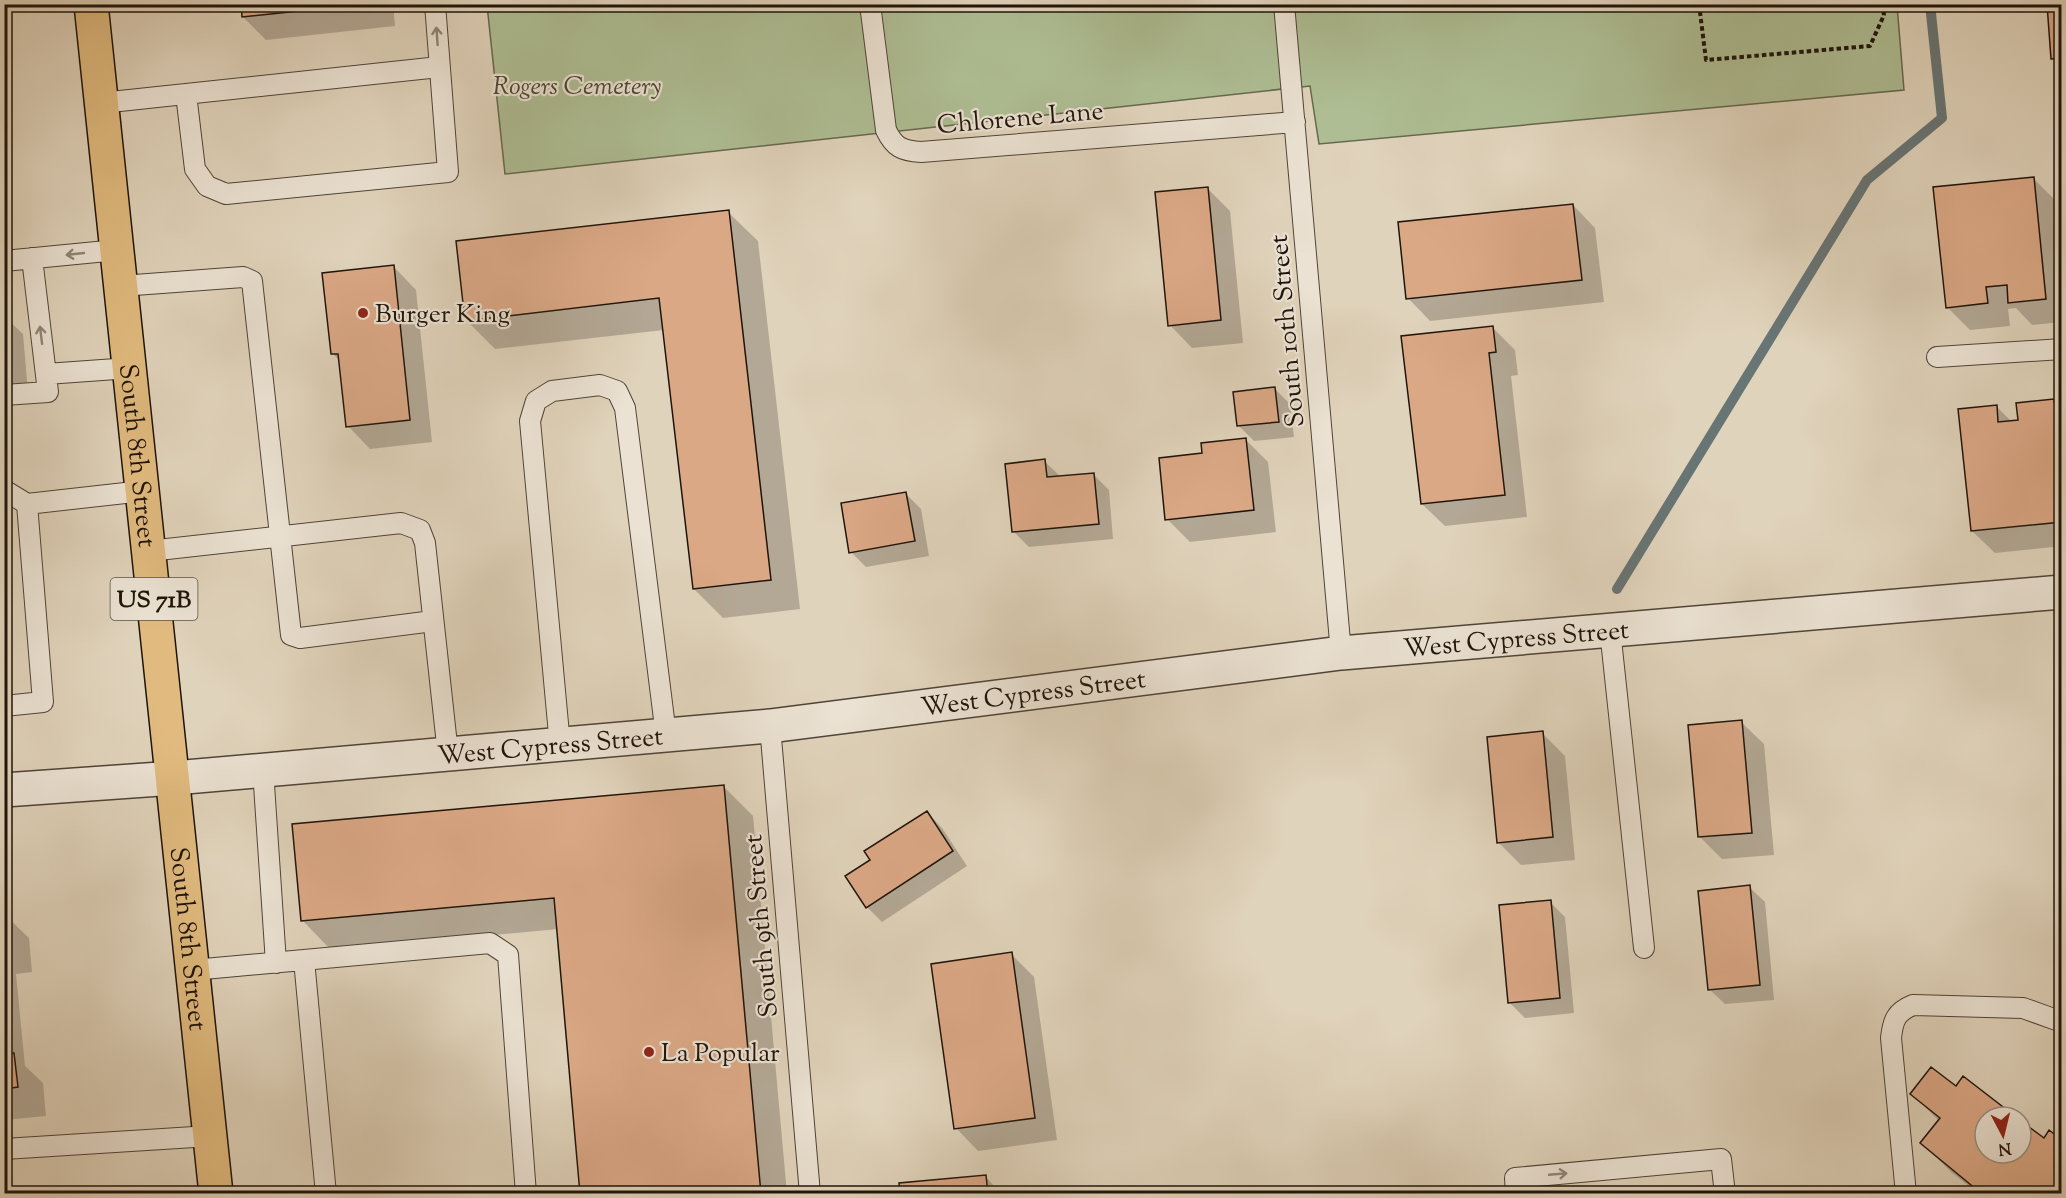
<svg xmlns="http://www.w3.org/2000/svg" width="2066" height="1198" viewBox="0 0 2066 1198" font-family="'Sorts Mill Goudy',serif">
  <rect width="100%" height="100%" fill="#e0d3bb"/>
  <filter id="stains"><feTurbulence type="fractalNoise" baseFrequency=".00333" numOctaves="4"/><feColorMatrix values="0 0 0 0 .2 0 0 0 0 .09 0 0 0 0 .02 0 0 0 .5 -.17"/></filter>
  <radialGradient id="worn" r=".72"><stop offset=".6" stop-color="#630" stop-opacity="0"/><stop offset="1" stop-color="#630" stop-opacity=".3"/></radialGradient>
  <path fill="#aebd93" stroke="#66684f" stroke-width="1.5" d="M 487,5 L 1897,5 L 1904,90 L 1319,144 L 1310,86 L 505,174 Z"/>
  <path fill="#0003" d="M 242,4 L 393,4 L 395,26 L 266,40 L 243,17 Z
    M 2062,4 L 2062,67 L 2053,58 Z
    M 2033,178 L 2056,201 L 2062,256 L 2062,322 L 2032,325 L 2016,308 L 2008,309 L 2010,326 L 1970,330 L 1947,307 Z
    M 1208,189 L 1230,211 L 1243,343 L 1192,348 L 1170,325 Z
    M 1573,205 L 1595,228 L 1604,302 L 1430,321 L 1408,298 Z
    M 728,212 L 758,241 L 800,609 L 723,618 L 694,589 L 664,330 L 495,349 L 466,320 Z
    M 394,267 L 416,290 L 432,442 L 370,449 L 348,426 L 341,362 L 332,353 Z
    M 4,316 L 23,334 L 28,392 L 4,394 Z
    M 1492,327 L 1515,350 L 1518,375 L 1511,376 L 1527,517 L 1445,526 L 1422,504 Z
    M 1275,389 L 1290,404 L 1294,437 L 1254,441 L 1239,426 Z
    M 2054,401 L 2062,409 L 2062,546 L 1995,553 L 1972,531 L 1996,406 L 2012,422 L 2019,421 Z
    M 1245,439 L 1268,462 L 1276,532 L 1190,542 L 1167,519 L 1204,454 Z
    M 1044,461 L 1060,476 L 1093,474 L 1109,490 L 1113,539 L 1029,547 L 1013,531 Z
    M 905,493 L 921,509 L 929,556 L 866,567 L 851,552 Z
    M 4,604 L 7,628 L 4,628 Z
    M 1741,722 L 1764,744 L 1774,855 L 1722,859 L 1700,837 Z
    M 1542,733 L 1565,756 L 1575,860 L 1521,865 L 1498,842 Z
    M 724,787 L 753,816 L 787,1194 L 582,1194 L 558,929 L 331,950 L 302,920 Z
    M 927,812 L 942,828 L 967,866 L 882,922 L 867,907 L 872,861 Z
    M 1749,887 L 1765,902 L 1774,1000 L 1725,1004 L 1709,989 Z
    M 1550,902 L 1565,917 L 1574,1013 L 1525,1018 L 1510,1003 Z
    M 4,914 L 29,938 L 32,972 L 16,974 L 25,1066 L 43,1083 L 46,1116 L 4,1120 Z
    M 1011,954 L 1034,977 L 1057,1140 L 978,1151 L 956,1128 Z
    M 1956,1088 L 2014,1117 L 1985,1117 L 1985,1153 L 2021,1153 L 2021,1122 L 2044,1140 L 2062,1194 L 1979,1194 L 1951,1172 L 1922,1143 L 1939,1121 L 1912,1094 Z
    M 986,1177 L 1001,1194 L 901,1194 Z"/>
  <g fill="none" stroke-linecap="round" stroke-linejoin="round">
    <path stroke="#687575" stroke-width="10" d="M 1617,589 L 1867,180 L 1942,118 L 1930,4"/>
  </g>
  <path fill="#dba886" stroke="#1f140b" stroke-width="1.5" d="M 241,4 L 366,4 L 242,17 Z
    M 2047,4 L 2062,4 L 2062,58 L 2051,59 Z
    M 2034,177 L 2046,299 L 2008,303 L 2007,285 L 1986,287 L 1988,303 L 1946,308 L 1933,187 Z
    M 1208,187 L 1221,320 L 1168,326 L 1155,192 Z
    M 1573,204 L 1582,280 L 1406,299 L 1398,222 Z
    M 729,210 L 771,580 L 693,589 L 659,298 L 465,321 L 456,241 Z
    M 394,265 L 410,420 L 346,427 L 338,354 L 331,354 L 322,273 Z
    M 1493,326 L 1496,352 L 1489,353 L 1505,495 L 1421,504 L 1401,336 Z
    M 1275,387 L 1279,422 L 1237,426 L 1233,392 Z
    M 2054,399 L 2059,441 L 2062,441 L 2062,522 L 1971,531 L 1958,409 L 1997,405 L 1998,422 L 2018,420 L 2016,403 Z
    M 1246,438 L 1254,510 L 1165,520 L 1159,458 L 1202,453 L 1201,443 Z
    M 1045,459 L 1047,477 L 1094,473 L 1099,524 L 1012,532 L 1005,464 Z
    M 906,492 L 915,541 L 849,553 L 841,503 Z
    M 1742,720 L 1752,833 L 1698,837 L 1688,725 Z
    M 1543,731 L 1553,837 L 1497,843 L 1487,737 Z
    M 724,785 L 761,1194 L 580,1194 L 554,898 L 301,921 L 292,824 Z
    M 927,811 L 953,851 L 866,908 L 845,876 L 870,860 L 864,851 Z
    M 1750,885 L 1760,985 L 1708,990 L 1698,891 Z
    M 1551,900 L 1560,998 L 1508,1003 L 1499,905 Z
    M 1012,952 L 1035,1118 L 954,1129 L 931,964 Z
    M 4,1053 L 14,1053 L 18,1087 L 4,1089 Z
    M 1931,1067 L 1956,1086 L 1963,1076 L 2016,1117 L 1985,1117 L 1985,1153 L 2021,1153 L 2021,1121 L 2044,1138 L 2049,1130 L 2062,1140 L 2062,1194 L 1982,1194 L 1920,1143 L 1940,1118 L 1910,1094 Z
    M 986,1175 L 988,1194 L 900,1194 L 899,1183 Z"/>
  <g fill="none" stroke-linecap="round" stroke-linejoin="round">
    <defs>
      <path id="lane" d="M 870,4 L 886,130 C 894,147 902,151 921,152 L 1295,122
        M 1284,4 L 1341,653
        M 186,94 L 195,169 L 207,186 L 226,194 L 448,172 L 435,4
        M 101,103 L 439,67
        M 4,261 L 117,250
        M 121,286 L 243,277 L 252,281 L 291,635 L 300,638 L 433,621
        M 1937,357 L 2062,349
        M 46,374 L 130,368
        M 4,395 L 48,392 L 32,258
        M 4,490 L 27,504
        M 149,551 L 401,523 L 420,530 L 425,543 L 448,754
        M 1610,630 L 1644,948
        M 4,706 L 43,702 L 27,504 L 143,491
        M 770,726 L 810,1194
        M 560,745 L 530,421 L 536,401 L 552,391 L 600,385 L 617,391 L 625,408 L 666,735
        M 263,770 L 276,963
        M 304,960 L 326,1194
        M 193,970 L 490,943 L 508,955 L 526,1194
        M 4,1149 L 210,1136
        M 1516,1194 L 1515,1178 L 1721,1159 L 1725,1194
        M 1906,1194 L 1891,1038 C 1893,1020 1896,1012 1913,1005 L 2023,1008 L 2062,1022"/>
      <g id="street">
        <path id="s1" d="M 4,790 L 174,778 L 770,726 L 1341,653 L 2062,592"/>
      </g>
      <g id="primary">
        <path id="s2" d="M 91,4 L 216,1194"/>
      </g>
    </defs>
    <use href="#lane" stroke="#4f4437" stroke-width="22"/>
    <use href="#street" stroke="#4f4437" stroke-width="36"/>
    <use href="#primary" stroke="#1f140b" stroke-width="36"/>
    <path stroke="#1f140b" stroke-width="4" stroke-dasharray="4.5 3" stroke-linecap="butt" d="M 1699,4 L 1706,60 L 1870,46 L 1884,15 L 1882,4"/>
    <use href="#lane" stroke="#ebe2d3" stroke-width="20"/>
    <use href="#street" stroke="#ebe2d3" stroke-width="33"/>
    <use href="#primary" stroke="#e0ba7e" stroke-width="33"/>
  </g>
  <defs><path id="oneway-shaft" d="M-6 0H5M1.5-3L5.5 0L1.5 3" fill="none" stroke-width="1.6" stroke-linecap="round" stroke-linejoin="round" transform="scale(1.5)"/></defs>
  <g stroke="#8f8579">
    <use href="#oneway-shaft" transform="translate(437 36) rotate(-94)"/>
    <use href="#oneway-shaft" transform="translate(75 254) rotate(174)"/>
    <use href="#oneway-shaft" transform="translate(41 335) rotate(-97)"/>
    <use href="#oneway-shaft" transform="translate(1558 1174) rotate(-5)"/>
  </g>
  <g fill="#8f2418" stroke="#ebe2d3" stroke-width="2">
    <circle cx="363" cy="313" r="6"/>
    <circle cx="649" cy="1052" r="6"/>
  </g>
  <g text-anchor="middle" stroke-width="4.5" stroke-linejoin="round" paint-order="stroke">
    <rect fill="#ebe2d3" stroke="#5c5247" stroke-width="1.5" x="110.5" y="578" width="87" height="42" rx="4.5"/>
    <g font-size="24" font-weight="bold" fill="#1f140b">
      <text x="154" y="607">US 71B</text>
    </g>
    <g font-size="26" font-style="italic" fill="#4a4734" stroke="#ebe2d3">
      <text x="577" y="94">Rogers Cemetery</text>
    </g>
    <g font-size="26" fill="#1f140b" stroke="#ebe2d3">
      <text transform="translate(1020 117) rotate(-5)" y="9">Chlorene Lane</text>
      <text transform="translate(1286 331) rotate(-95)" y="9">South 10th Street</text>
      <text dy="9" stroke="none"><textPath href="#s2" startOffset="454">South 8th Street</textPath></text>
      <text dy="9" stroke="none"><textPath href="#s1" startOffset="1520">West Cypress Street</textPath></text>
      <text dy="9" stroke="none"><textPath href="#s1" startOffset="1034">West Cypress Street</textPath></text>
      <text dy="9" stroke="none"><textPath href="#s1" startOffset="548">West Cypress Street</textPath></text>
      <text transform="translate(760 926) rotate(-95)" y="9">South 9th Street</text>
      <text dy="9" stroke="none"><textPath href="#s2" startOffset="940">South 8th Street</textPath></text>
    </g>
    <g font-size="26" fill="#1f140b" stroke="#ebe2d3" text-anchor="start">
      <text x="375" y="322">Burger King</text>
      <text x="661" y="1061">La Popular</text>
    </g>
  </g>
  <rect width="2066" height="1198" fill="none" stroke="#e0d3bb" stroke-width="24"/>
  <rect x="6" y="6" width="2054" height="1186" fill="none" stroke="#1f140b" stroke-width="3"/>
  <rect x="12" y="12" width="2042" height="1174" fill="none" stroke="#1f140b" stroke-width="1.5"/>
  <g transform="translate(2003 1135) rotate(173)"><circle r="28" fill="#ebe2d3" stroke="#999083" stroke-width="1.5"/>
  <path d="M0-4.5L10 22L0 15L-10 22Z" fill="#8f2418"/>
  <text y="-9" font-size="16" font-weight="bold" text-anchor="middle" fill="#1f140b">N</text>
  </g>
  <rect width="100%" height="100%" filter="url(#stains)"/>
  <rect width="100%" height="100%" fill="url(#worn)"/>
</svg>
